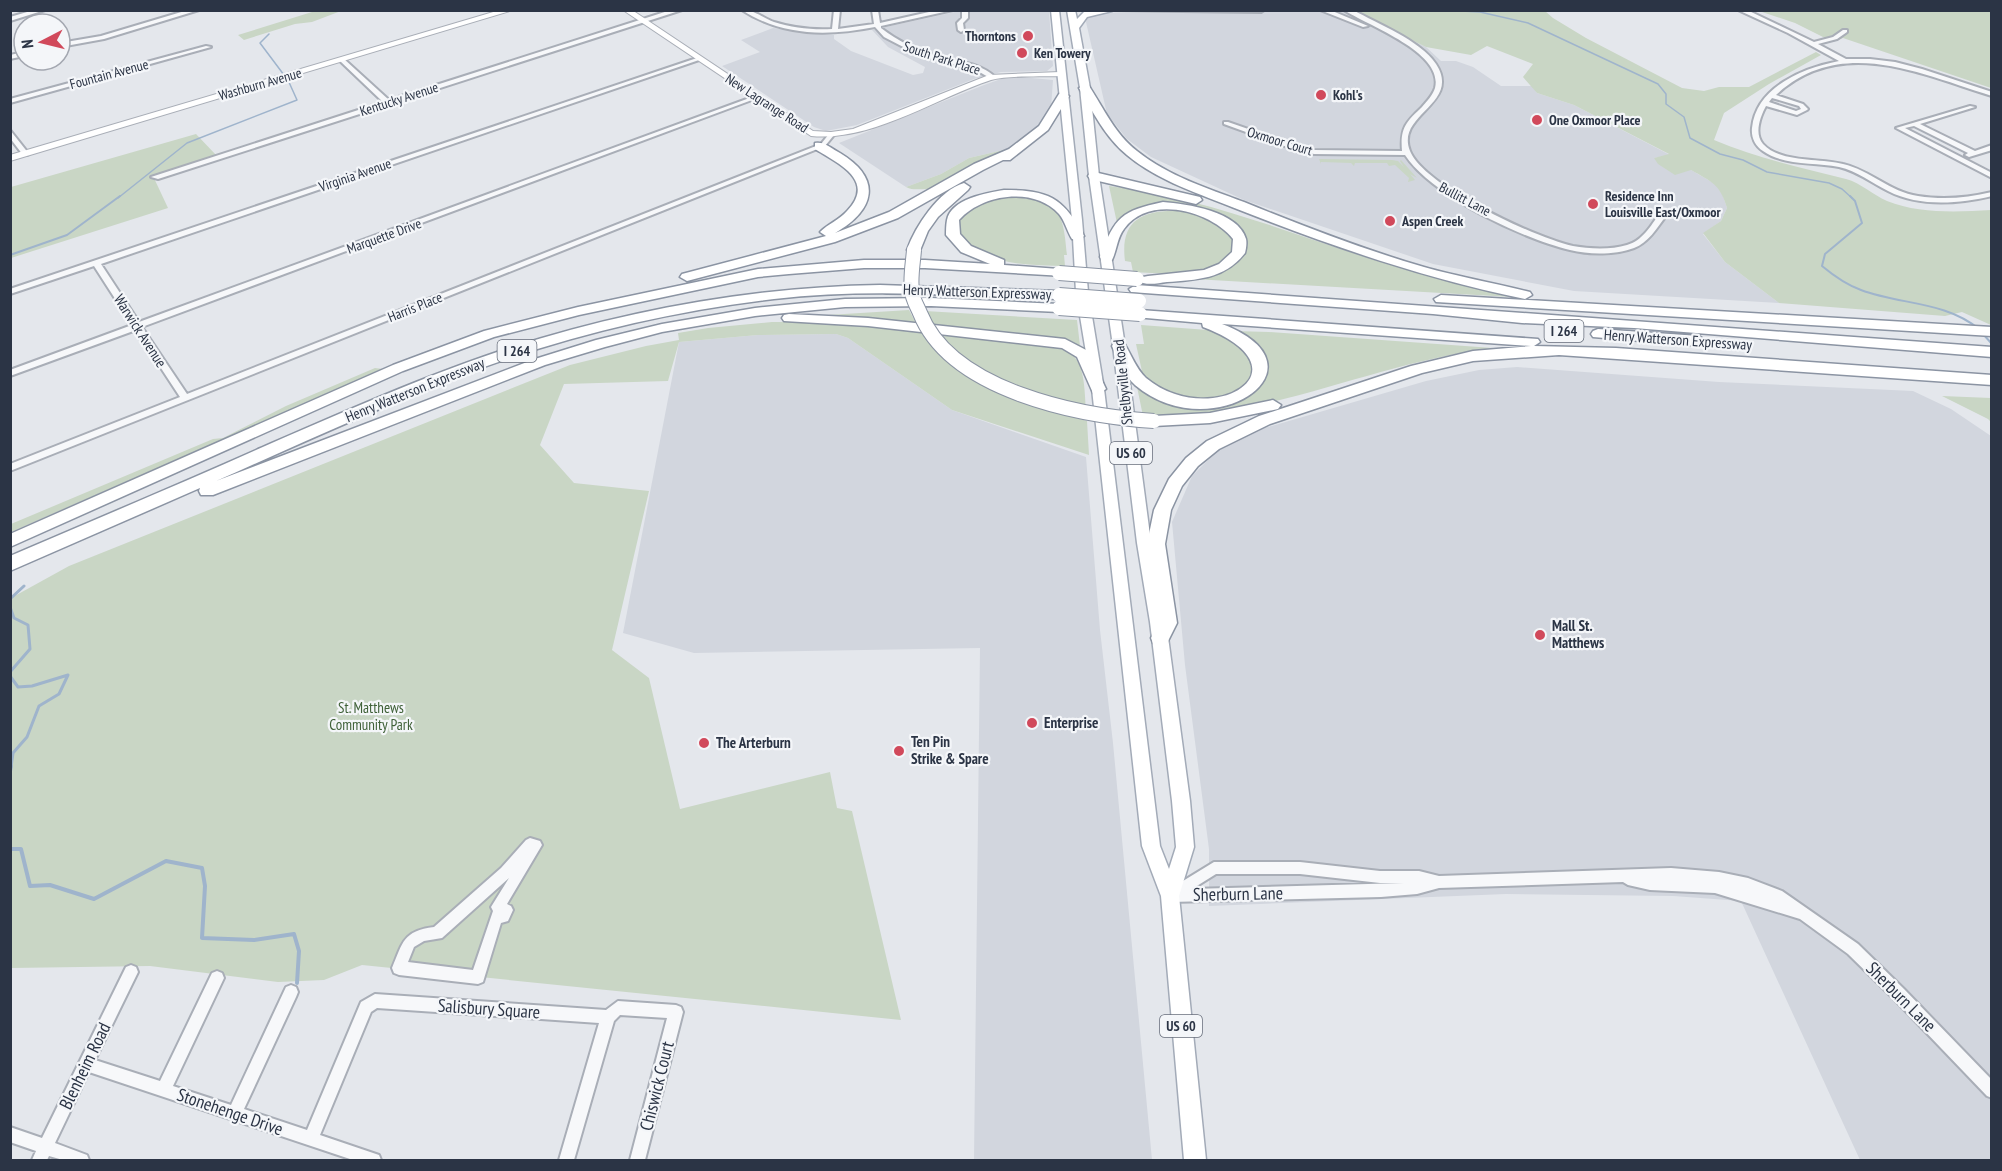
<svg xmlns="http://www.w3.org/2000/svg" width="2002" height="1171" viewBox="0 0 2002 1171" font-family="'PT Sans Narrow',sans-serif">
  <rect width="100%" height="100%" fill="#e4e7ec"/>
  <path fill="#d2d6de" d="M 959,11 L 1049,11 L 1053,66 L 1047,71 L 1001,72 L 974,79 L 857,125 L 826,131 L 814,127 L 722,66 L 760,52 L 741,40 L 773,28 L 834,35 L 834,39 L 851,51 L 913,75 L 923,73 L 925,67 L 888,47 L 872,30 Z
    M 1352,11 L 1426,47 L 1441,61 L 1456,61 L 1473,67 L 1501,86 L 1532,86 L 1537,93 L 1574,105 L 1670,155 L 1654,158 L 1691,170 L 1717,185 L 1722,193 L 1727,208 L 1721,221 L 1703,234 L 1725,262 L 1779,303 L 1574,291 L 1433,264 L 1244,200 L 1151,157 L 1127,139 L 1107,114 L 1086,22 L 1088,15 L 1099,13 Z
    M 1021,77 L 1053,80 L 1051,108 L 1042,126 L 1008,149 L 969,158 L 941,174 L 906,187 L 839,143 L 984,85 L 1001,79 Z
    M 836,334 L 848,338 L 952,410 L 1086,457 L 1100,630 L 1113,743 L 1152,1160 L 974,1160 L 980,648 L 694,653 L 623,633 L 679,342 L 758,335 Z
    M 1517,367 L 1719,382 L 1913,391 L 1951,409 L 1991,436 L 1991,1160 L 1860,1160 L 1741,901 L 1673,896 L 1506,894 L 1209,906 L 1209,849 L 1185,665 L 1172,522 L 1192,476 L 1218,450 L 1261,429 L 1426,381 L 1479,370 Z"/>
  <path fill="#c9d6c5" d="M 341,11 L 312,22 L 295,24 L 244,40 L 238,35 L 312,12 Z
    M 1352,11 L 1545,11 L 1553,18 L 1586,38 L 1682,88 L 1704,91 L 1719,87 L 1749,87 L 1816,52 L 1821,55 L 1769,84 L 1724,113 L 1714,140 C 1757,158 1801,168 1846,179 C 1861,183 1873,195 1887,201 C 1919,214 1958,212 1991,210 L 1991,325 L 1962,312 L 1945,316 L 1779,303 L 1725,262 L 1703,233 L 1721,221 L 1727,208 C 1720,184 1712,182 1691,170 L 1675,175 L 1658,164 L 1654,158 L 1669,154 L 1574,105 L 1537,93 L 1523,77 L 1533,64 L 1487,46 L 1471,55 L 1426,47 Z
    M 1759,11 L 1991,11 L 1991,88 L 1843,38 L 1833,42 L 1795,23 Z
    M 196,134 L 216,155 L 153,176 L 168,208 L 11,258 L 11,187 Z
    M 1008,149 L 934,190 C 924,187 916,192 906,187 L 941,174 L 969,158 Z
    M 1319,159 L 1392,160 L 1398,161 L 1404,167 L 1400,161 L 1401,160 L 1417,178 L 1410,174 L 1415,180 L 1408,182 L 1409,178 L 1395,165 L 1389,166 L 1387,163 L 1355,163 L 1354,166 L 1351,163 L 1321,162 L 1321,164 Z
    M 1109,186 C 1193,196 1271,226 1350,252 C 1404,270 1457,285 1512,297 L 1194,279 C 1215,274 1235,271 1244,251 L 1230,221 L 1162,206 L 1117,223 Z
    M 1010,197 C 1059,200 1063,209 1067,255 L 1064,255 L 1065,266 C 1037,265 1005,266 979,252 C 927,224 976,200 1010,197 Z
    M 1177,211 C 1203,213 1262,237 1220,265 C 1199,278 1157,273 1133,272 L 1131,262 L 1125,261 C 1120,222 1140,210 1177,211 Z
    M 909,310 L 917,325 L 828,315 Z
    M 925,311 L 1077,320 L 1080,346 L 1067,341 L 934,327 Z
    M 772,322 L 834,322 L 1058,347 C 1086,353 1084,386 1086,410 L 1043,409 L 1087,421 L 1089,455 L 952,410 L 848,338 L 836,334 L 758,335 L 679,342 L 668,381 L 564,384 L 540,445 L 574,483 L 649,491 L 612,650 L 649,678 L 680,809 L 830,772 L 837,808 L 852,811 L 901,1020 L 362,965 L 324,980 L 278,982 L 150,966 L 11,968 L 11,598 L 69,566 L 570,365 L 646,346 L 679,340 L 678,333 L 708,328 Z
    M 1141,325 L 1208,330 L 1228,336 L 1251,357 L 1253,373 L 1243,389 L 1214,401 L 1166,394 L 1143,376 L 1136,344 L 1144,344 Z
    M 1234,331 L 1269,332 L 1493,348 C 1394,360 1301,403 1202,415 C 1183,417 1162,416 1143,416 L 1136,382 C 1168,416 1237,423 1264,380 Z
    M 375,368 L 383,369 L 11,532 L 11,524 L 213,439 L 223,438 L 286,406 Z
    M 1942,396 L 1991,398 L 1991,422 L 1988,419 Z"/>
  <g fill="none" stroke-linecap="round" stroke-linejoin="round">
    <path stroke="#9fb4cc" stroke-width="1.5" d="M 1442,10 L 1480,12 L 1528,23 L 1658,84 L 1666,94 L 1666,104 L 1684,117 L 1690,138 L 1720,154 L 1743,160 L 1767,172 L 1829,183 L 1842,189 L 1852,198
      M 269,34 L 260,43 L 284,75
      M 118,198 L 187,143 L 297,100 L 288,80"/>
    <path stroke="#9fb4cc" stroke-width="2" d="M 1850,196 L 1855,201 L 1862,223 L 1825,254 L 1822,266 C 1834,276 1847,285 1861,290 C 1901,305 1945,301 1979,329
      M 10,255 L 67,235 L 120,196
      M 1983,334 L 1992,344"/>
    <path stroke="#9fb4cc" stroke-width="3" d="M 10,599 L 24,586
      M 10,607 L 14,618 L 28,625 L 30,649 L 10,672
      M 10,676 L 18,687 L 32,686 L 68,675 L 59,694 L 39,706 L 27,737 L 13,753 L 11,767"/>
    <path stroke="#9fb4cc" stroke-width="4" d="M 10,771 L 11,766
      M 10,849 L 21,849 L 30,886 L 50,885 L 94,899 L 166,861 L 202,868 L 205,886 L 202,938 L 254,940 L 294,934 L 299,951 L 297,983"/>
    <defs>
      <path id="street" d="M 34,10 L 45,10 L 10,21 L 10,17 Z
        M 188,10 L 199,10 L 104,39 L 60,47 L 60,43 L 101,36 Z
        M 671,10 L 682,10 L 158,179 L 151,177 L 383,102 L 340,61 L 340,59 L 344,59 L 389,100 Z
        M 742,10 C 755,10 763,18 774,22 C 793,28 812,30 832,29 L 834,10 L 840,10 L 838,29 L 874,24 L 872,10 L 878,10 L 880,23 L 938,10 L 953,10 L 881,26 L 881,28 C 898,41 916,50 937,56 C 956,62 980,62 995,77 L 990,78 L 976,70 L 930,58 L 911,51 L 884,37 L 875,27 C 829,36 783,37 742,10 Z
        M 962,10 L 968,10 L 968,18 L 963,23 L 964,30 L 961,32 L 958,30 L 957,23 L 962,18 Z
        M 1103,10 L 1264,10 L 1261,12 Z
        M 1320,10 L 1330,10 L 1368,26 L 1363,27 Z
        M 1344,10 L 1353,10 C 1378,24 1420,40 1436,64 C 1462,104 1395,114 1410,151 C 1424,186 1536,238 1573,246 C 1589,249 1611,250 1627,245 C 1642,241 1651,226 1659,214 L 1666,216 C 1657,228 1648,243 1634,248 C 1615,255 1590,255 1570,250 C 1523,239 1432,196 1405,155 L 1314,154 L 1293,149 L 1224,124 L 1224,122 L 1228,122 L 1297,146 L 1314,150 L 1402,151 C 1400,128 1406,122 1422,107 C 1427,101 1433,95 1435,88 C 1444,52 1368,26 1344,10 Z
        M 1738,10 L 1747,10 L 1814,42 L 1833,37 L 1843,30 L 1847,30 L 1847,32 L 1837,39 L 1818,44 L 1846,59 L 1870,59 L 1895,62 L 1922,69 L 1992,92 L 1992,96 C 1920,74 1841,35 1776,95 L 1803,104 L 1808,109 L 1807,110 L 1797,115 L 1766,106 C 1760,117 1754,134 1763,144 C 1780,163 1820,158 1843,164 C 1870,170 1890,192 1918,196 C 1943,200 1967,198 1992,192 L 1992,196 C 1958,204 1919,207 1888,191 C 1872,183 1857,171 1839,167 C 1815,162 1784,166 1763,151 C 1755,146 1751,137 1752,128 C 1756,87 1803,68 1839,61 L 1788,33 ZM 1772,98 L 1799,106 L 1801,109 L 1796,111 L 1769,102 Z
        M 206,46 L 211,47 L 10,103 L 10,99 Z
        M 24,52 L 24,56 L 10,59 L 10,55 Z
        M 697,58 L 702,59 L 101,264 L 139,322 L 755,96 L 760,97 L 142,327 L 187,394 L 821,144 L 829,134 L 834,135 L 825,146 L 10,471 L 10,464 L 180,397 L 136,330 L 10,376 L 10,370 L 132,325 L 94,266 L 10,294 L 10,289 Z
        M 1970,106 L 1975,107 L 1920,124 L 1975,151 L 1992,145 L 1992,150 L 1969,157 L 1965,155 L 1968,153 L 1914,126 L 1905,128 L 1992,173 L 1992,178 L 1896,128 Z
        M 10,130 L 29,154 L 27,155 L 23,155 L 10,138 Z
        M 530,838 L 540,841 L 542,845 L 507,904 L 511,906 L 513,910 L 508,921 L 501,923 L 483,982 L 478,984 L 399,975 L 394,973 L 392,968 C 403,942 403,931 434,927 L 501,868 L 526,840 ZM 509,878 L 491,907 L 493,911 L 473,970 L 408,962 L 414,947 L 424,941 L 442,938 Z
        M 1214,862 L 1300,862 L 1380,871 L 1419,871 L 1439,876 L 1671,868 L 1719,872 L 1748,878 L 1782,891 L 1858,944 L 1904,989 L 1992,1080 L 1992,1098 L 1987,1096 L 1894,999 L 1848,954 L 1800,919 L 1715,893 L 1650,890 L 1628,885 L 1623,882 L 1439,888 L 1417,894 L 1381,897 L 1170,902 L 1165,900 L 1164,896 L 1165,892 ZM 1216,874 L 1300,874 L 1380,883 L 1404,883 L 1192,889 Z
        M 131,965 L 136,967 L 138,972 L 95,1060 L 160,1081 L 212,973 L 217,971 L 222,973 L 224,978 L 173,1086 L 231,1105 L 286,987 L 291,985 L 296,987 L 298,992 L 296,997 L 244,1109 L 307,1130 L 361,1002 L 375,994 L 606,1010 L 618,1001 L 676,1005 L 681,1007 L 683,1012 L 645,1160 L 630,1160 L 667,1018 L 620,1015 L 614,1021 L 574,1160 L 559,1160 L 599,1023 L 377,1008 L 371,1012 L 320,1135 L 379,1155 L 381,1160 L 353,1160 L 89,1072 L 55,1143 L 87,1155 L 89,1160 L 63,1160 L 49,1156 L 47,1160 L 32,1160 L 36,1151 L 10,1142 L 10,1127 L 42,1138 L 126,967 Z"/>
      <path id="secondary" d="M 500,10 L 513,10 L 10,161 L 10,155 Z
        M 623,10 L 632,10 L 813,131 L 831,132 L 853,129 L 989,75 L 1060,72 L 1064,74 L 1060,76 C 1040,77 1009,75 991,80 C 934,99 871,142 811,136 Z"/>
      <path id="primary" d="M 1051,10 L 1059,10 L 1082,220 L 1088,292 L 1104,389 L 1160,846 L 1169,869 L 1176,847 L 1172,801 L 1150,622 L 1137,543 L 1113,346 L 1089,176 L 1080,88 L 1067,10 L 1075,10 L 1077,19 L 1084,12 L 1112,11 L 1087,17 L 1079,28 L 1090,88 L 1099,176 L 1125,346 L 1151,543 L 1166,622 L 1190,801 L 1194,847 L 1179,896 L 1206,1160 L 1184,1160 L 1161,896 L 1142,846 L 1092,389 L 1076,292 L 1072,220 Z"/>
      <path id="highway" d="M 1085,85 L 1089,86 C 1104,109 1115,134 1137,151 C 1168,176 1207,188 1244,202 C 1303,226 1362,249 1424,267 C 1459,277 1495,283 1530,292 L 1532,295 L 1525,299 C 1426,279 1331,246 1237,209 C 1200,194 1158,181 1127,155 C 1105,137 1093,112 1079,88 Z
        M 1063,93 L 1069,96 L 1048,130 L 1010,160 L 1003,160 L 983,170 L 898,218 L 835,242 L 687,281 L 680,277 L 682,274 L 826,236 L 820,232 C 828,224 839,220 847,211 C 877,180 837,163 815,149 L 815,143 C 824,141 832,149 840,153 C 883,179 875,210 835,233 L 889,212 L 974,164 L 1009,149 L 1039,126 L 1059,94 Z
        M 1094,172 L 1200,197 L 1202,200 L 1196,204 L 1090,179 L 1088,176 L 1090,173 Z
        M 964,183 L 970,187 L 968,190 L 938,217 L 928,231 L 919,253 L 909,253 L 907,250 C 915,227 939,190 964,183 Z
        M 1004,190 C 1048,190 1063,197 1084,236 L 1077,240 L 1072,239 C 1067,231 1065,221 1059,214 C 1034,186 982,194 959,220 L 960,234 L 971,246 L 1004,260 L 1004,265 L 1059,269 L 1064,270 L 1066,273 L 1064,276 L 925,268 L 864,268 L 789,274 L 758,277 L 579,315 L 494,337 L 403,371 L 10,547 L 10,534 L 393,365 L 484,331 L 578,307 L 758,269 L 864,260 L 925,260 L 990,264 L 961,252 L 946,235 C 946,231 946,225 947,220 C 951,199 986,193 1004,190 Z
        M 1163,202 C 1187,204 1238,211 1246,239 C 1247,243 1246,249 1245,253 C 1225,279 1197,280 1167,282 C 1159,283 1151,285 1143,283 L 1141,280 L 1143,277 L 1148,276 L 1204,270 L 1219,264 L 1232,252 L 1233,239 C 1211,211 1149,194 1124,229 C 1117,238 1117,250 1112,260 L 1102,260 L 1100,257 C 1115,217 1121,211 1163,202 Z
        M 880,285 L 1059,291 L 1066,295 L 1059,299 C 964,296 868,288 774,299 C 670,311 567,336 470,372 C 384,405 300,444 216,481 L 535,359 L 596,340 L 662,324 L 755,308 L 845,299 L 931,298 L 1059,304 L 1066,308 L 1059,312 L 931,306 L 845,307 L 755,316 L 662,332 L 605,347 L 545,365 L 213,495 L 201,495 L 199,491 L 200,488 L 10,571 L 10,556 C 92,521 175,486 256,450 C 336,415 417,379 500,351 C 623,311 751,287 880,285 Z
        M 1136,285 L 1992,347 L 1992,357 L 1634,328 L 1522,323 L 1433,314 L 1131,292 L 1129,289 Z
        M 1441,295 L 1992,327 L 1992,336 L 1436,302 L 1434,299 Z
        M 1140,310 L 1538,339 L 1540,342 L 1534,346 L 1616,348 L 1992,375 L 1992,385 L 1559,355 L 1473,361 L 1422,373 L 1270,424 L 1219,449 L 1198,466 L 1182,486 L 1171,510 L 1165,544 L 1177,623 L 1167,643 L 1160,645 L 1153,643 L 1151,638 L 1159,623 L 1147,544 L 1154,510 L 1169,479 L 1186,458 L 1207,441 L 1259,416 L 1411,366 L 1473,351 L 1531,346 L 1222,324 C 1335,367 1212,450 1135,385 C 1124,375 1118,359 1112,346 L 1114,343 L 1124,343 C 1131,354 1136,369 1146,378 C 1210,431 1315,370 1203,327 L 1202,323 L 1135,317 L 1133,314 Z
        M 789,314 L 868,318 L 1065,339 L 1088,351 L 1106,389 L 1098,394 L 1093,393 L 1077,357 L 1062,348 L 868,326 L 784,321 L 782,318 L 784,315 Z
        M 1598,329 L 1699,336 L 1706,341 L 1699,346 L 1593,337 L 1591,334 L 1593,331 Z
        M 1273,400 L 1281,405 L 1278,409 L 1210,423 L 1154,426 L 1148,425 L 1146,421 L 1148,417 L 1154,416 L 1210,413 Z"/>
    </defs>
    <use href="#street" stroke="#a9aeb7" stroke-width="4"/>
    <use href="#secondary" stroke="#a9aeb7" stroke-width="2"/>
    <use href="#primary" stroke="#a3abb8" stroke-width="3"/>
    <use href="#highway" stroke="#8b94a3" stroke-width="3"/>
    <use href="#street" fill="#f7f8fa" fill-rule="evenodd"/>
    <use href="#secondary" fill="#fff" fill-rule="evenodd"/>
    <use href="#primary" fill="#fff" fill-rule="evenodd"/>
    <use href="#highway" fill="#fff" fill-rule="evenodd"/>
    <defs>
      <path id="highway-bridge" d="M 914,250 C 913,263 910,278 912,291 C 912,298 917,306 920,313 C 951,391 1079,416 1154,421
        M 1059,273 L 1137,279
        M 1059,295 L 1139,301
        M 1059,308 L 1140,314"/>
    </defs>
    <use href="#highway-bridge" stroke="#8b94a3" stroke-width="16" stroke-linecap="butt"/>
    <use href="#highway-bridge" stroke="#fff" stroke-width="14"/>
  </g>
  <g fill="#d1495b" stroke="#f4f6f9" stroke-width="2">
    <circle cx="1028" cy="36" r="6"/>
    <circle cx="1022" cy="53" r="6"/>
    <circle cx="1321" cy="95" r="6"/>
    <circle cx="1537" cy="120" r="6"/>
    <circle cx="1593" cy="204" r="6"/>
    <circle cx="1390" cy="221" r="6"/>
    <circle cx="1540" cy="635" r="6"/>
    <circle cx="1032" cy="723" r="6"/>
    <circle cx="704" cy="743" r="6"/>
    <circle cx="899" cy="751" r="6"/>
  </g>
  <g text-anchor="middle" stroke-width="4.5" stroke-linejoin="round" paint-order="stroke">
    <g font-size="14" font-weight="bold" fill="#2b3445" stroke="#f4f6f9" text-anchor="start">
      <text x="1016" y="41" text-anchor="end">Thorntons</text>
      <text x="1034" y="58">Ken Towery</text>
      <text x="1333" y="100">Kohl's</text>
      <text x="1549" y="125">One Oxmoor Place</text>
      <text x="1605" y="201">Residence Inn<tspan x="1605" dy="16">Louisville East/Oxmoor</tspan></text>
      <text x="1402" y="226">Aspen Creek</text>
    </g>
    <g font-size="14" fill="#2b3445" stroke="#f4f6f9">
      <text transform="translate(942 58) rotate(18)" y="5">South Park Place</text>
      <text transform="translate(109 74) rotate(-15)" y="5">Fountain Avenue</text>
      <text transform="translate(260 84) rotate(-16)" y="5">Washburn Avenue</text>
      <text transform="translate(399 99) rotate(-18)" y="5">Kentucky Avenue</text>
      <text transform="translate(767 103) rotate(33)" y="5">New Lagrange Road</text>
      <text transform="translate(1280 141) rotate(17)" y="5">Oxmoor Court</text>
      <text transform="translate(355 175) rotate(-19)" y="5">Virginia Avenue</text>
      <text transform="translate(1465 199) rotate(28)" y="5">Bullitt Lane</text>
      <text transform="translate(384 236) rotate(-20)" y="5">Marquette Drive</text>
      <text transform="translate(415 307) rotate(-22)" y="5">Harris Place</text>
    </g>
    <g fill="#f4f6f9" stroke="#676e7b" stroke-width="1.5">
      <rect x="1544.5" y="320" width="39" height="22" rx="4.5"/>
      <rect x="497.5" y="340" width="39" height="22" rx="4.5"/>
      <rect x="1110" y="442" width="42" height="22" rx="4.5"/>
      <rect x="1160" y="1015" width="42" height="22" rx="4.5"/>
    </g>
    <g font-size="14" font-weight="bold" fill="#2b3445">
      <text x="1564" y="336">I 264</text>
      <text x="517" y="356">I 264</text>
      <text x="1131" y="458">US 60</text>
      <text x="1181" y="1031">US 60</text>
    </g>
    <g font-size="15" fill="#2b3445" stroke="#f4f6f9">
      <text transform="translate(977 292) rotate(2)" y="5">Henry Watterson Expressway</text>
      <text transform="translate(140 331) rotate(57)" y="5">Warwick Avenue</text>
      <text transform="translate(1678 340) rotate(4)" y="5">Henry Watterson Expressway</text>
      <text transform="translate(1123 382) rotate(-96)" y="5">Shelbyville Road</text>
      <text transform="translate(415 390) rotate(-22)" y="5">Henry Watterson Expressway</text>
    </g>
    <g font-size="15" font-weight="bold" fill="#2b3445" stroke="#f4f6f9" text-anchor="start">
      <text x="1552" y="631">Mall St.<tspan x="1552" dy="17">Matthews</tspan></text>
      <text x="1044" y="728">Enterprise</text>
      <text x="911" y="747">Ten Pin<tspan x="911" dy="17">Strike &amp; Spare</tspan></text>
      <text x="716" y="748">The Arterburn</text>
    </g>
    <g font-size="15" fill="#3f6138" stroke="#f4f6f9">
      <text x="371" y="713">St. Matthews<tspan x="371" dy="17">Community Park</tspan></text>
    </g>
    <g font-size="18" fill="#2b3445" stroke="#f4f6f9">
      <text transform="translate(1238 894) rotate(-1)" y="6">Sherburn Lane</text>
      <text transform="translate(1901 997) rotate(45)" y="6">Sherburn Lane</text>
      <text transform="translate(489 1009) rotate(4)" y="6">Salisbury Square</text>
      <text transform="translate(85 1066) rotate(-64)" y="6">Blenheim Road</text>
      <text transform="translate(657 1086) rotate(-76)" y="6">Chiswick Court</text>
      <text transform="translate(230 1112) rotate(19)" y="6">Stonehenge Drive</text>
    </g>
  </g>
  <rect width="2002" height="1171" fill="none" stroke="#2b3445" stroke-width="24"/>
  <g transform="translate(42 42) rotate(263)"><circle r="28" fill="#f4f6f9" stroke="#a4a8b1" stroke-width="1.5"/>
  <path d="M0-4.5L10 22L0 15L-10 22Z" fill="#d1495b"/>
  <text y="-9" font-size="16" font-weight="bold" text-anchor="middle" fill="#2b3445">N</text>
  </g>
</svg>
